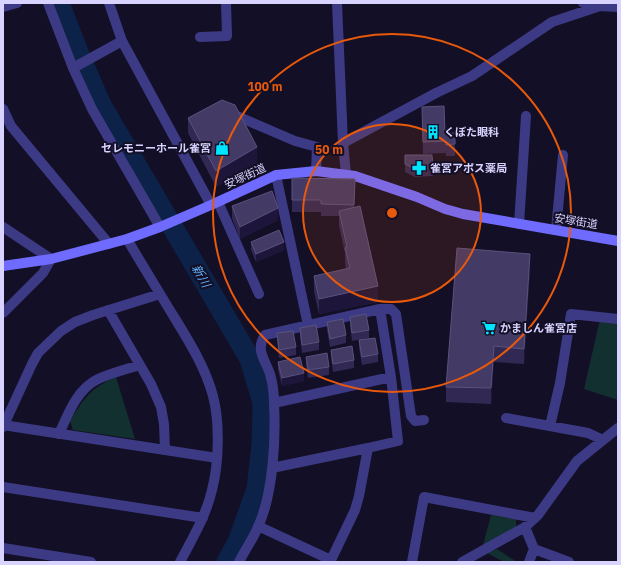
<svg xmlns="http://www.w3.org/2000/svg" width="621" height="565" viewBox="0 0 621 565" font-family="'IBM Plex Sans','Noto Sans JP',sans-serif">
  <rect width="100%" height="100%" fill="#130f26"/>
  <path fill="#12302f" d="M 600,319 L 618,322 L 618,400 L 584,389 Z
    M 116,377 L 135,439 L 73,430 L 70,421 C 83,399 92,387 116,377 Z
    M 491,515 L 516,519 L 516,527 L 483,545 Z
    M 497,549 L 517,562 L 504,562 L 487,553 Z"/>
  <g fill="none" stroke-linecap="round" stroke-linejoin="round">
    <path stroke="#0c2248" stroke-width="21" d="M 59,3 L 80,57 L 101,105 L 250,359 L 263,403 L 262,444 L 257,489 L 238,542 L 227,562"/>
    <path stroke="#3d3a85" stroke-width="10" d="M 48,3 L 73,68 L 92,109 L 160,227
      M 109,3 L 122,41 L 211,205
      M 337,3 L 343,143 L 346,174
      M 583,3 L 600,6 L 618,7
      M 3,7 L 17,3
      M 200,37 L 227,36 L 226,3
      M 73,68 L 122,41
      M 3,109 L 11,126 L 109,244
      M 237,116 L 295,141 L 317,147 L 316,171
      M 343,143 L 436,93 L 472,76 L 552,22 L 600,6
      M 276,175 L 308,325
      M 218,202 L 259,294
      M 519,224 L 526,116
      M 3,227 L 51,259 L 43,273 L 3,313
      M 556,230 L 563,155
      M 127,239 C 141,263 156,287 171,312 C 187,338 205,366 213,396 C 220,423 219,463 212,490 C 206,516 192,539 180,562
      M 380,309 L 391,309 L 396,314 L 411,416 L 415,421 L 424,420
      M 108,310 L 151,384 L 161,407 L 164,424 L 165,450
      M 274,403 L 391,377
      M 506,418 L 588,433 L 603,440
      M 550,426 L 560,383 L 571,314 L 618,319
      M 3,427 L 32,364 L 38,353 L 61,331 L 75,322 L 93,315 L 160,294
      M 59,434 C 68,414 77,389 98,379 C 111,373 126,369 140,365
      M 3,487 L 203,518
      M 258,526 L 331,560 L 355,510 L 359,496 L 368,448 L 272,468
      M 525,527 L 534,549 L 569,562
      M 3,548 L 91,562
      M 239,562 C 245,550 253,539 258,527 C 273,494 276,440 274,404 C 274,395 273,384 270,374 C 265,359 255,350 265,335 L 380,309 L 391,377 L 398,441 L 368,448
      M 412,562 L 424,497 L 535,518
      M 462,562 L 525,527 L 538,515 L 577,461 L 618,428
      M 529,562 L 534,549"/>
    <path stroke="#3d3a85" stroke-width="10" d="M 3,425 L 217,458"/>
    <path stroke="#6f6bff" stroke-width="10" d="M 3,266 L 51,259 L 127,239 L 160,227 L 211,205 L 276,175 L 316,171 L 355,176 L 417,197 L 445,209 L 463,214 L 618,241"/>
  </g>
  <path fill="#312854" d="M 188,118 L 257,163 L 216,187 L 188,133 Z
    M 422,119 L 445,133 L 455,133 L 455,156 L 446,156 L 446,153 L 423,154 Z
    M 405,155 L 432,155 L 433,176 L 415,177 L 405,172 Z
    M 292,178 L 355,179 L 354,208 L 378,302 L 319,314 L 314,292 L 314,276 L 346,269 L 345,263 L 345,253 L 339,226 L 339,216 L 321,216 L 321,212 L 292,212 Z
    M 232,206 L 278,220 L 240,239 L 232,218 Z
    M 251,242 L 284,250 L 256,262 L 251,250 Z
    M 530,269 L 524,364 L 494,362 L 491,404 L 446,402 L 446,387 Z
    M 350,317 L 369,330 L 369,338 L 352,341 L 350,325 Z
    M 327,322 L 346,335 L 346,343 L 330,347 L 327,330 Z
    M 300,328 L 319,342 L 319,350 L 302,353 L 300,336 Z
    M 277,333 L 296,347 L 296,355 L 279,358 L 277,341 Z
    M 359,340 L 378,354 L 378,362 L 362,365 L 359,348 Z
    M 331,350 L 354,360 L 354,368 L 333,372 L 331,358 Z
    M 306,357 L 329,367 L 329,375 L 308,378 L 306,365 Z
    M 278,362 L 304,381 L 282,386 L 278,370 Z"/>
  <path fill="#1d163a" d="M 257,147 L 257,163 L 216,187 L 216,171 Z
    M 278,208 L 278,220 L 240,239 L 240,227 Z
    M 284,242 L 284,250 L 256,262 L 256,254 Z
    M 530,254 L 530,269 L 524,364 L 524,349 Z
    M 378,286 L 378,302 L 319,314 L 319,299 Z
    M 494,346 L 494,362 L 491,404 L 491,388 Z
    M 304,373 L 304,381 L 282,386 L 282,378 Z"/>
  <path fill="#433a66" stroke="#5a527e" d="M 222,100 L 235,105 L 257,147 L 216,171 L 188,118 Z
    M 444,106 L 445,133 L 455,133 L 455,144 L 446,145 L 446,141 L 423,142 L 422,107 Z
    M 405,155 L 432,155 L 433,168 L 415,169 L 405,164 Z
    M 292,178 L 355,179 L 354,205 L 321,204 L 321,200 L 292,200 Z
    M 272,191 L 278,208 L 240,227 L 232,206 Z
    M 360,206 L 378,286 L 319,299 L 314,276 L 350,268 L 345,248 L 347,247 L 339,211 Z
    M 279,230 L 284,242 L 256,254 L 251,242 Z
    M 457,248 L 530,254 L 524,349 L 494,346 L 491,388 L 446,387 Z
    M 366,314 L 369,330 L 352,333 L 350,317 Z
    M 343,319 L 346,335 L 330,339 L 327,322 Z
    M 316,325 L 319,342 L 302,345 L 300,328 Z
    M 293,331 L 296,347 L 279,350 L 277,333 Z
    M 375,338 L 378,354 L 362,357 L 359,340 Z
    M 352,346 L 354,360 L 333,364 L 331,350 Z
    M 327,353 L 329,367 L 308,370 L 306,357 Z
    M 300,357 L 304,373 L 282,378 L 278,362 Z"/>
  <circle cx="392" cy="213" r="89" fill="#e8590c" fill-opacity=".12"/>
  <g fill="none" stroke="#e8590c" stroke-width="2">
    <circle cx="392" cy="213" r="89"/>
    <circle cx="392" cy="213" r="179"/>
  </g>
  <defs>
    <symbol id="building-bare" viewBox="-9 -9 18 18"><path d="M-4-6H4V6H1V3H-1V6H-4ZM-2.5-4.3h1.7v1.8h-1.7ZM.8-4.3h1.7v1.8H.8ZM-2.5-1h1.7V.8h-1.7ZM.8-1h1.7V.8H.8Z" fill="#00e5ff" stroke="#130f26" stroke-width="2.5" paint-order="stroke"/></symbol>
    <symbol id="shop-bare" viewBox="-9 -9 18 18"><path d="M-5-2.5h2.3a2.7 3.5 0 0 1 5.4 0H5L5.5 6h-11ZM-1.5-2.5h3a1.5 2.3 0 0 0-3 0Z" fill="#00e5ff" stroke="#130f26" stroke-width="2.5" paint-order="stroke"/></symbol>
    <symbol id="pharmacy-bare" viewBox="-9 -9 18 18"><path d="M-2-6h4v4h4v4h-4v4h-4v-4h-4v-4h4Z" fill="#00e5ff" stroke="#130f26" stroke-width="2.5" paint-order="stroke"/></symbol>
    <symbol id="supermarket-bare" viewBox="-9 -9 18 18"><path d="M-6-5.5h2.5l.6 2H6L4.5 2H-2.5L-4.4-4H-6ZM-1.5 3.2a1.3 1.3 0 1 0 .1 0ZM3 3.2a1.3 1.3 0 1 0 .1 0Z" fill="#00e5ff" stroke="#130f26" stroke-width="2.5" paint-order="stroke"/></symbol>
  </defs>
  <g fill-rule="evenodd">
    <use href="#building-bare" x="423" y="122" width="20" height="20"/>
    <use href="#shop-bare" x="212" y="138" width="20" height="20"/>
    <use href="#pharmacy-bare" x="409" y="158" width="20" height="20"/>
    <use href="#supermarket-bare" x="479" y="318" width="20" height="20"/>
  </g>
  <g text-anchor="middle" stroke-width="4" stroke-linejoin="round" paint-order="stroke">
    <g font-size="11" font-weight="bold" fill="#d9d4ff" stroke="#130f26" text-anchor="start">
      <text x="444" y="136">くぼた眼科</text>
      <text x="211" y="152" text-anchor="end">セレモニーホール雀宮</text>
      <text x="430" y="172">雀宮アポス薬局</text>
      <text x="500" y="332">かましん雀宮店</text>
    </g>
    <g font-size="11" fill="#d9d4ff" stroke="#130f26">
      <text transform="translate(245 176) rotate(-25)" y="4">安塚街道</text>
      <text transform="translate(576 221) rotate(9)" y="4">安塚街道</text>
    </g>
    <g font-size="12" font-style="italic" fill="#62b6ff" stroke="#130f26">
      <text transform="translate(201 276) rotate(60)" y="4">新川</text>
    </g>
  </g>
  <circle cx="392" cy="213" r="6" fill="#e8590c" stroke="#130f26" stroke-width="2"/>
  <g font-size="12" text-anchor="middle" font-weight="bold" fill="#e8590c" stroke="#130f26" stroke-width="4" stroke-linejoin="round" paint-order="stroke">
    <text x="265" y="91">100 m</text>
    <text x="329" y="154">50 m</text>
  </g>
  <rect width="621" height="565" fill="none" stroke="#d9d4ff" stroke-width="8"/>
</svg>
